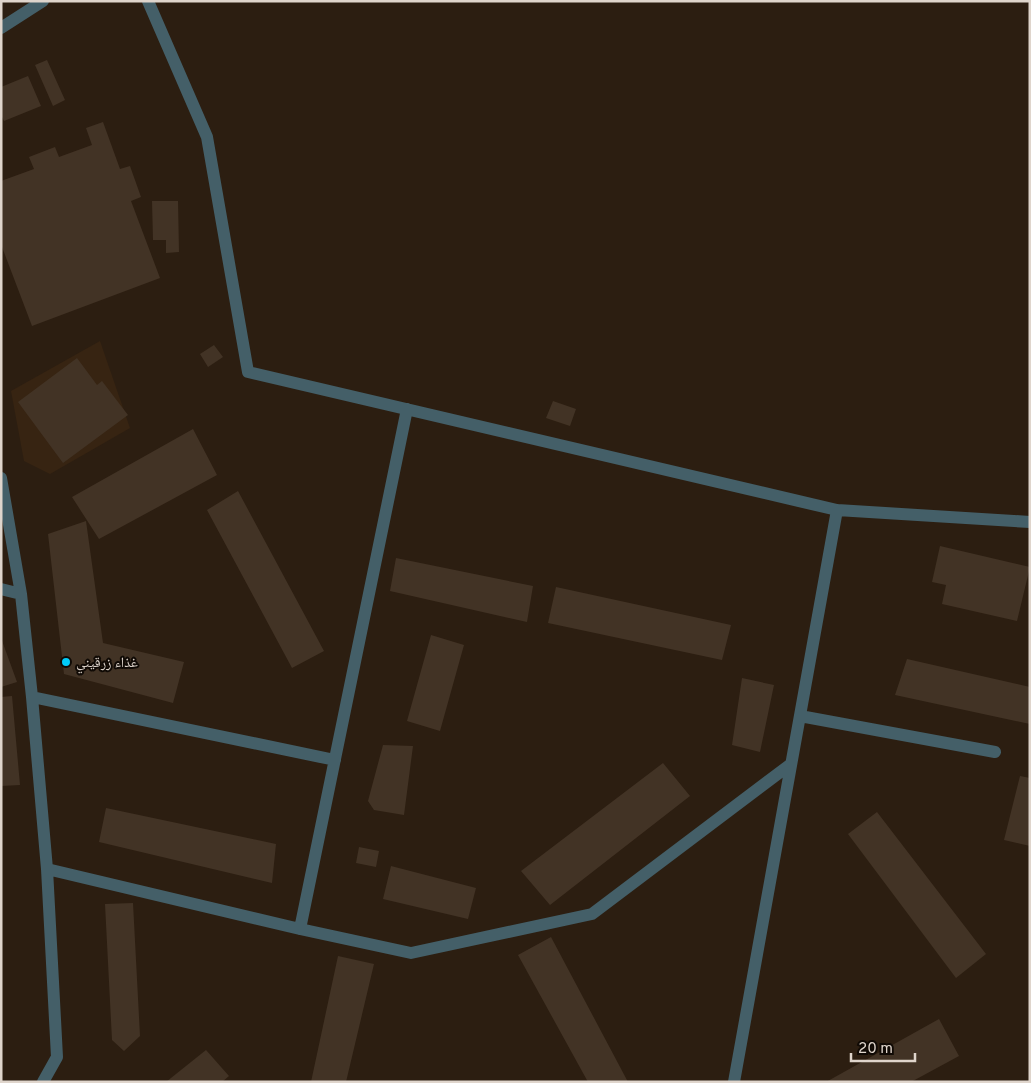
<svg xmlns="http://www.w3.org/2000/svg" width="1031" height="1083" viewBox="0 0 1031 1083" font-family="Overpass,'Noto Naskh Arabic',sans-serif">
  <rect width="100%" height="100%" fill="#2c1e11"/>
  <path fill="#372412" d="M 100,341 L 130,428 L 50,474 L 24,461 L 11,391 Z"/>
  <path fill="#423325" d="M 47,60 L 65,100 L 53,106 L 35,65 Z
    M 28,76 L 41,106 L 4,121 L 1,115 L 1,87 Z
    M 103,122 L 120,169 L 130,166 L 141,197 L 131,201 L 160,278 L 32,326 L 2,247 L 1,248 L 1,181 L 34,169 L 29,157 L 55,147 L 59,157 L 92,145 L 86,128 Z
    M 152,201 L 178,201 L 179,252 L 166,253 L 166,240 L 153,240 Z
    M 214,345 L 223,357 L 208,367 L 200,354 Z
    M 77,358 L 97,385 L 102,381 L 128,415 L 63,463 L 18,402 Z
    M 553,401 L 576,409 L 570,426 L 546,418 Z
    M 193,429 L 217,475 L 99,539 L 72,497 Z
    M 238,491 L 324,651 L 292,668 L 207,510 Z
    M 86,521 L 103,643 L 184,662 L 173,703 L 64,674 L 48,534 Z
    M 940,546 L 1030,567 L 1017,621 L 942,604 L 946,585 L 932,582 Z
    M 396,558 L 533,586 L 527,622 L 390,591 Z
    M 556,587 L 731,625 L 722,660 L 548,623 Z
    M 431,635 L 464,645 L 440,731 L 407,721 Z
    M 1,638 L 17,682 L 1,687 Z
    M 907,659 L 1030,687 L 1030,724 L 895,695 Z
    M 742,678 L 774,685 L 760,752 L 732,745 Z
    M 12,696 L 20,785 L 1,786 L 1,697 Z
    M 383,745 L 413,746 L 404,815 L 374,810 L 368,801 Z
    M 663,763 L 690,796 L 550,905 L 521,871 Z
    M 1020,776 L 1030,778 L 1030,846 L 1004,840 Z
    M 106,808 L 276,844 L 272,883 L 99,842 Z
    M 877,812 L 986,954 L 956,978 L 848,834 Z
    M 359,847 L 379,851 L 376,867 L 356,863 Z
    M 391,866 L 476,888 L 468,919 L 383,899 Z
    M 133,903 L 140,1036 L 124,1051 L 112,1040 L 105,904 Z
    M 551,937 L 628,1082 L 588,1082 L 518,955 Z
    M 338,956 L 374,964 L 346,1082 L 311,1082 Z
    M 939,1019 L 959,1056 L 911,1082 L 826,1082 Z
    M 206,1050 L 229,1076 L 222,1082 L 166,1082 Z"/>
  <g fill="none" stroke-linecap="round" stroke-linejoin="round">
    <path stroke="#445f68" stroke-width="12" d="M 148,1 L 207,137 L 248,372 L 837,510 L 1030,522
      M 1,28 L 43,1
      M 1,478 L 21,594 L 32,697 L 47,869 L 57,1057 L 43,1082
      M 1,589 L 21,594
      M 32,697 L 335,760
      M 800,716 L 995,752
      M 47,869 L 300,929 L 411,953 L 592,914 L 791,764
      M 300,929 L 407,409
      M 734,1082 L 837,510"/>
  </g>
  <circle fill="#00cbf9" stroke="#100a05" stroke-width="2" cx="66" cy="662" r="5"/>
  <g text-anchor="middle" stroke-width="4" stroke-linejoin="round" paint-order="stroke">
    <g font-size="14" fill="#dfd5cc" stroke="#100a05" text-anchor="start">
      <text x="76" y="667">غذاء زرقيني</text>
    </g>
  </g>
  <rect width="1031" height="1083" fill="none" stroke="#dfd5cc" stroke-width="5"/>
  <path d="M851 1053v8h64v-8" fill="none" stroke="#dfd5cc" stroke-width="2.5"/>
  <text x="858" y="1053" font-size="15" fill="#dfd5cc" stroke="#100a05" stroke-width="4" paint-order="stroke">20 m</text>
</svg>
